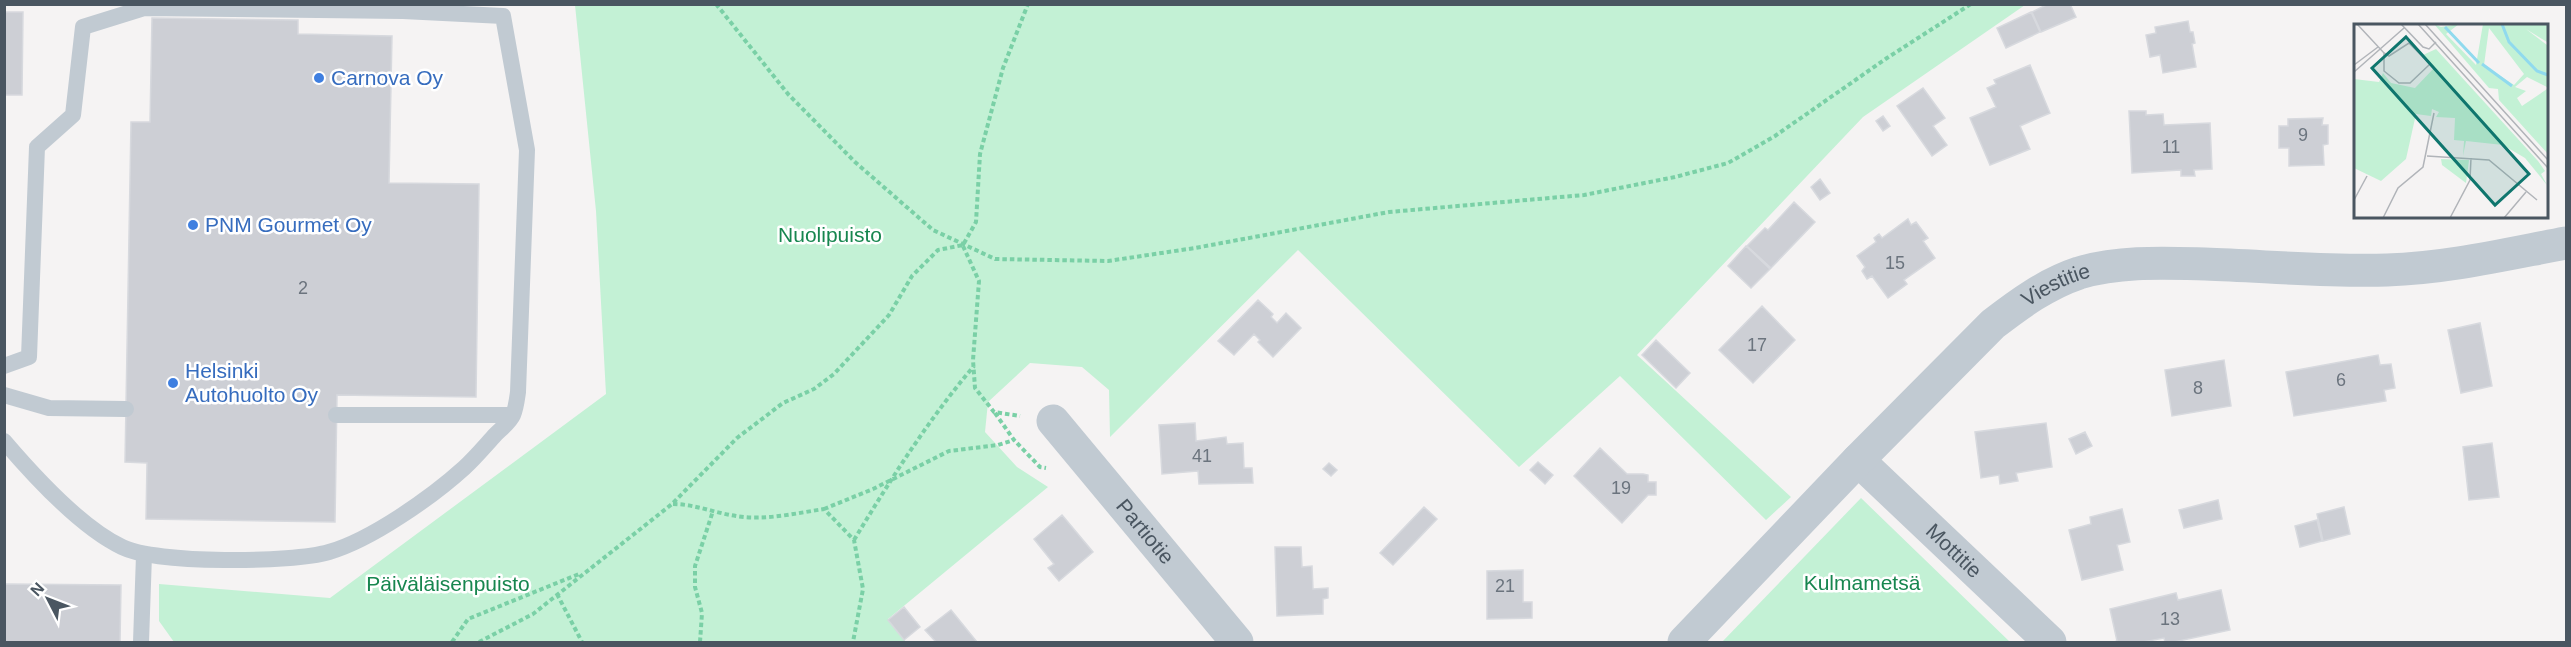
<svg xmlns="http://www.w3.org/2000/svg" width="2571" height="647" viewBox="0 0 2571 647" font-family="Helvetica,sans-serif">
  <rect width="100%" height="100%" fill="#f5f3f3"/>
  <path fill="#c3f1d5" d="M 575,5 L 2025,5 L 1863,117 L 1637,355 L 1791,497 L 1766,520 L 1620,376 L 1519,467 L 1298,250 L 1110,437 L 1109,390 L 1082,367 L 1030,363 L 988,402 L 985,432 L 1017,467 L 1048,487 L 888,619 L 906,642 L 174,642 L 159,621 L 159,584 L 330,598 L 606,394 L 596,211 Z
    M 1861,498 L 2010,642 L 1722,642 Z"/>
  <path fill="#cdcfd5" stroke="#d7d9de" stroke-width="1.5" d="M 2048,4 L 2070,4 L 2076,17 L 2041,32 L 2032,12 Z
    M 4,12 L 23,12 L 22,95 L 4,95 Z
    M 2031,12 L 2040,32 L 2006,48 L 1997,28 Z
    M 152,18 L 298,20 L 298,34 L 392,36 L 389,183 L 479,184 L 476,397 L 337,395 L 335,522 L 146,519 L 147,463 L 125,462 L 131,122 L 150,122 Z
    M 2188,21 L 2190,32 L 2193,32 L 2195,43 L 2192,44 L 2196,67 L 2163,73 L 2160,55 L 2150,57 L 2146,35 L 2156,33 L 2155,27 Z
    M 2030,65 L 2050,113 L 2020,126 L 2030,149 L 1990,165 L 1970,118 L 1996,107 L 1987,88 L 1996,84 L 1994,80 Z
    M 1923,88 L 1945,118 L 1933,126 L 1947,145 L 1932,156 L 1897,106 Z
    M 2129,111 L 2146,111 L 2146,115 L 2163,114 L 2164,125 L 2210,123 L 2212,169 L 2194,170 L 2195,176 L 2181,176 L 2181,170 L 2132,173 Z
    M 1883,116 L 1890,126 L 1883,131 L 1876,121 Z
    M 2323,118 L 2322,125 L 2328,125 L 2328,144 L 2323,145 L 2324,165 L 2289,166 L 2289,148 L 2279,148 L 2279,126 L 2288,126 L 2288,119 Z
    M 1820,179 L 1830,193 L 1820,200 L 1811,187 Z
    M 1794,202 L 1815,222 L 1771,268 L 1747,246 L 1765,228 L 1768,230 Z
    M 1908,219 L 1911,225 L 1916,222 L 1928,238 L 1923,241 L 1935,258 L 1904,280 L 1907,284 L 1888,298 L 1872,276 L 1867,279 L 1862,271 L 1865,267 L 1857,256 L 1876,242 L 1874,238 L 1879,234 L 1882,238 Z
    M 1746,246 L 1770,269 L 1751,288 L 1728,266 Z
    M 1258,300 L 1273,314 L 1271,317 L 1277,323 L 1286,313 L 1301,328 L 1273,357 L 1258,342 L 1260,340 L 1254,334 L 1234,355 L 1218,341 Z
    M 1762,306 L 1795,340 L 1753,383 L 1719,350 Z
    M 2480,323 L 2492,386 L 2461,393 L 2448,330 Z
    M 1656,340 L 1690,373 L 1676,388 L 1642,355 Z
    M 2378,355 L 2380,365 L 2391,364 L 2395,388 L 2384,390 L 2386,401 L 2294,416 L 2286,372 Z
    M 2224,360 L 2231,406 L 2172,416 L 2165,370 Z
    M 1195,423 L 1196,441 L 1226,437 L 1227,444 L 1243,443 L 1244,468 L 1252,468 L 1253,483 L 1199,484 L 1198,471 L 1162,474 L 1159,425 Z
    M 2046,423 L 2052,467 L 2016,473 L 2018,481 L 2000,484 L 1999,475 L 1981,478 L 1975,432 Z
    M 2085,432 L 2092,446 L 2076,454 L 2069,439 Z
    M 2492,443 L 2499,497 L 2469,500 L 2463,447 Z
    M 1600,448 L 1627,474 L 1643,474 L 1648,475 L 1648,482 L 1656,482 L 1656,495 L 1648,495 L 1622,523 L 1574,476 Z
    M 1538,462 L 1553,475 L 1545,484 L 1530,470 Z
    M 1329,463 L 1337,470 L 1331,476 L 1323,469 Z
    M 2218,500 L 2222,519 L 2184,528 L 2179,510 Z
    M 1424,507 L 1437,519 L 1393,565 L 1380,553 Z
    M 2344,507 L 2350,534 L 2323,541 L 2317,514 Z
    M 2122,509 L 2130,542 L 2117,545 L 2123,570 L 2082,580 L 2069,530 L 2091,524 L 2090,517 Z
    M 1062,515 L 1093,552 L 1059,581 L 1048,568 L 1054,564 L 1034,539 Z
    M 2317,520 L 2322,541 L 2300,547 L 2295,526 Z
    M 1275,547 L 1301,547 L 1302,567 L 1312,566 L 1313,589 L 1328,588 L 1328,598 L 1323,599 L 1323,614 L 1277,616 Z
    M 1523,570 L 1523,602 L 1532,602 L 1532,618 L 1487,619 L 1487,571 Z
    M 4,584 L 121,585 L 120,642 L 4,642 Z
    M 2221,590 L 2230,630 L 2174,642 L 2165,642 L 2164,638 L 2143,642 L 2114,642 L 2117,641 L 2110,609 L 2176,593 L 2178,600 Z
    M 904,607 L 920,627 L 904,640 L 888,620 Z
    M 951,610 L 977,642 L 936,642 L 925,630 Z"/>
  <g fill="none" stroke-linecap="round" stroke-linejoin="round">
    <path stroke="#7ad0a6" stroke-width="4" stroke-dasharray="4.5 3" stroke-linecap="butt" d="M 716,4 L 788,94 L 855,162 L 933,230 L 995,259 L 1108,261 L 1195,248 L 1389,212 L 1584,195 L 1675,177 L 1728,163 L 1775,136 L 1887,58 L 1971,4
      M 963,246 L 979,281 L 973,360 L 975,388 L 994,412 L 1020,416
      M 995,413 L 1014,440 L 1040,467 L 1046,468
      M 673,504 C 694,504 715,513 736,516 C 764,521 797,513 824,509 L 854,540 L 863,589 L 853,642
      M 824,509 L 873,489 L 949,451 L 998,445 L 1014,440
      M 854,540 C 891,479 928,420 974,366
      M 557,594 L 582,642
      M 452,642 L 468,619 L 579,574
      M 479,642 L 533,614 L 672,504 L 737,438 L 783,403 L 814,389 L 834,374 L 889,315 L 912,276 L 938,250 L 963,245 L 976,222 L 980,154 L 1003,68 L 1028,4
      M 700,642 L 702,613 L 695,587 L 695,566 L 713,511"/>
    <path stroke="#c1cad2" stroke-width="16" d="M 4,366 L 29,357 L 37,147 L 73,115 L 83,27 L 144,8 L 403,11 L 503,16 L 527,150 L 518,392 C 517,399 516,408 513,415 C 510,422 501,429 495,435 C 485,446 475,458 464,468 C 432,497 371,540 329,552 C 292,563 156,564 122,547 C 82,528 33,475 4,441
      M 4,395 L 49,408 L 126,409
      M 336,415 L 513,415
      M 141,642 L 144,555"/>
    <g stroke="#c1cad2" stroke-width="33">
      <path id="s1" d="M 1053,421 L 1237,642"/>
      <path id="s2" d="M 1858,460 L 2050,642"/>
      <path id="s3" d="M 1684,642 L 1858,460 L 1993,324 C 2019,304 2046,284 2079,273 C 2119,261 2163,263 2205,264 C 2265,266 2327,272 2387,270 C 2448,268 2507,254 2566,243"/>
    </g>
  </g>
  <g fill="#3f7fe0" stroke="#fff" stroke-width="2">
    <circle cx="319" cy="78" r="6"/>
    <circle cx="193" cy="225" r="6"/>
    <circle cx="173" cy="383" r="6"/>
  </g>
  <g text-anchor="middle" stroke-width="5" stroke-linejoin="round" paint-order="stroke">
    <g font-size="18" fill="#6b747e">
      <text x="2303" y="141">9</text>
      <text x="2171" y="153">11</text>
      <text x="1895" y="269">15</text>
      <text x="303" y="294">2</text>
      <text x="1757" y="351">17</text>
      <text x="2341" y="386">6</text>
      <text x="2198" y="394">8</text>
      <text x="1202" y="462">41</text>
      <text x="1621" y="494">19</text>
      <text x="1505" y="592">21</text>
      <text x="2170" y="625">13</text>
    </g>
    <g font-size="21" fill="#366cbe" stroke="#fff" text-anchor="start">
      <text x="331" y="85">Carnova Oy</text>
      <text x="205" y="232">PNM Gourmet Oy</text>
      <text x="185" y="378">Helsinki<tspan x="185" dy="24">Autohuolto Oy</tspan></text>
    </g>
    <g font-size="21" fill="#17864f" stroke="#fff">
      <text x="830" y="242">Nuolipuisto</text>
      <text x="1862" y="590">Kulmametsä</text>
      <text x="448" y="591">Päiväläisenpuisto</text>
    </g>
    <g font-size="21" fill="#4a5661" stroke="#fff">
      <text dy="7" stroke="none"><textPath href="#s3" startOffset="518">Viestitie</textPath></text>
      <text dy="7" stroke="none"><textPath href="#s1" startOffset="144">Partiotie</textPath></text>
      <text dy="7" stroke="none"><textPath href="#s2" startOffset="132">Mottitie</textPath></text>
    </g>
  </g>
  <g transform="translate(2354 24)">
    <rect width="194" height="194" fill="#f5f3f3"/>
    <path d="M 80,0 L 87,3 L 105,0 L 92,10 L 122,41 L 129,0 L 193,0 L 193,18 L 172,5 L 193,21 L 193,63 L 173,53 L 161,63 L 172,67 L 163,74 L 168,82 L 193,65 L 193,129 L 145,76 L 144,65 L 135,64 ZM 135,4 L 170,50 L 160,61 L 130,41 ZM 82,25 L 184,137 L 191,147 L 187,150 L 193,161 L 171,134 L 149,121 L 112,117 L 109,132 L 110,117 L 100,116 L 101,94 L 82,93 L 85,88 L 78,85 L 77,92 L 62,90 L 52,135 L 27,157 L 0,144 L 0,55 L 25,58 L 29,49 L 37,59 L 61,64 L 80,44 L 69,31 ZM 87,135 L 115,136 L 112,159 L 88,141 Z" fill="#c3f1d5" fill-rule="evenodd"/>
    <path fill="none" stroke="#90daee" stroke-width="3" d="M 148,0 L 155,18 L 183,47 L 194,51M 91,3 L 125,39M 128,40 L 158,62"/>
    <path fill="none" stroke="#b1b4b9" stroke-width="1.5" d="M 3,0 L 30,29 L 35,32 L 55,19 L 76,40 L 56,59 L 45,59 L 30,47 L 30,29M 47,0 L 69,23 L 75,25 L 82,18M 64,0 L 194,144M 71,0 L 194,136M 0,41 L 24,23M 0,48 L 50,4M 73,132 L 135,136 L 183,176M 0,176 L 13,152M 29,194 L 44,164 L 69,143 L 80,89M 96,194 L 116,156 L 117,134M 150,194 L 172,168"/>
    <path fill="#0f766e" fill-opacity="0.15" stroke="#0f766e" stroke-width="3" d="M 52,13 L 175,150 L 141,181 L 18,44 Z"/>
    <rect width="194" height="194" fill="none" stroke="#4a5661" stroke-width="3"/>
  </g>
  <rect width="2571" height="647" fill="none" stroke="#4a5661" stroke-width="12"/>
  <g transform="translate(48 599) rotate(312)" stroke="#ffffff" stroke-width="4.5" paint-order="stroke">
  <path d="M0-4.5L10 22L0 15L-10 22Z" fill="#4a5661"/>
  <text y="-9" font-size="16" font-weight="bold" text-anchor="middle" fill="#4a5661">N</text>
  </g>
</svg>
